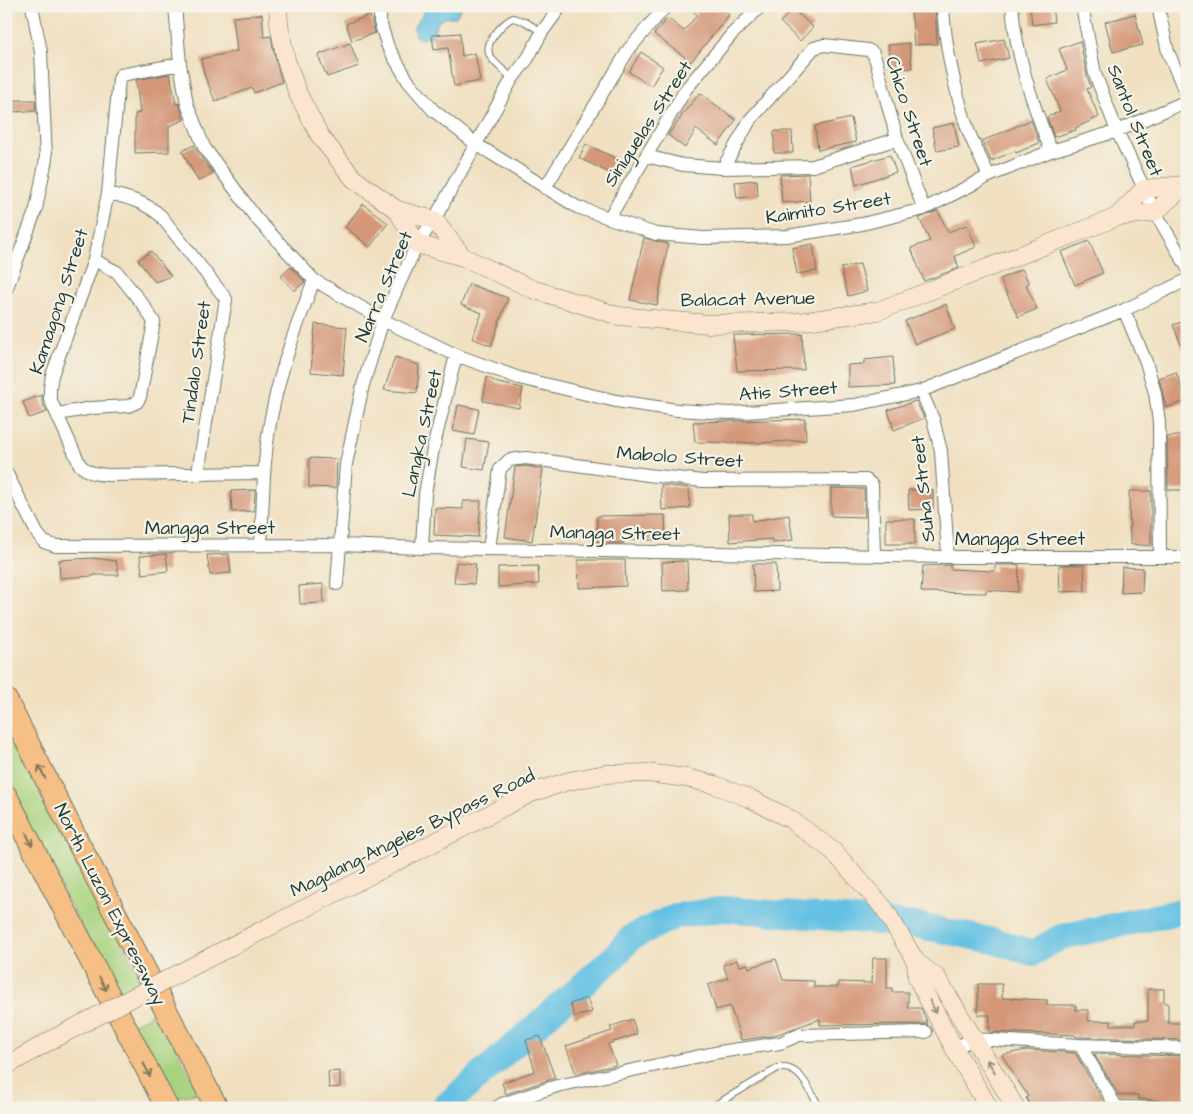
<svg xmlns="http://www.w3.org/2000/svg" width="1193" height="1114" viewBox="0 0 1193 1114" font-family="'Architects Daughter',sans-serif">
  <rect width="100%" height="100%" fill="#f7f3e8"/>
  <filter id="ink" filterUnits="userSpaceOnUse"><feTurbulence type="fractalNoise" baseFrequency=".02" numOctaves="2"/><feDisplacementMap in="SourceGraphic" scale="10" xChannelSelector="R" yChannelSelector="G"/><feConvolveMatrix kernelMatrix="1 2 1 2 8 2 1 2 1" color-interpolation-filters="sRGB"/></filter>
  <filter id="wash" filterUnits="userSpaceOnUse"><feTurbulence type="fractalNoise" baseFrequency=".0096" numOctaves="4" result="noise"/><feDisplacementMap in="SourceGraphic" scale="20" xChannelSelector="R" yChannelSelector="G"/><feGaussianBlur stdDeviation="1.12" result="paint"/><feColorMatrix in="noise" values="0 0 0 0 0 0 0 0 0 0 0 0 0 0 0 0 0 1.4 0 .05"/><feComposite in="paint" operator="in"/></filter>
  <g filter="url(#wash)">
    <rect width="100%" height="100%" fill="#f0e0c1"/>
    <path fill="#a8d27e" stroke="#648859" d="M 6,721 L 147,990 L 122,1005 L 6,781 Z
      M 157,1011 L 199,1093 L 173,1098 L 132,1025 Z"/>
    <path fill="#65c1e3" stroke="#427f8c" d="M 423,6 L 462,6 L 456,17 C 436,17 439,22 431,37 L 420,39 L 416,37 C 410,26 418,22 423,14 Z"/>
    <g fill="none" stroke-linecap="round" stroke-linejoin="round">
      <path stroke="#65c1e3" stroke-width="26" d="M 443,1108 L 612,959 L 632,937 L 675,916 L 724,909 L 915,925 L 994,941 L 1033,953 L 1061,937 L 1187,910"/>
    </g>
    <g id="blocks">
      <path fill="#d49879" d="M 689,6 L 720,6 L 729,15 L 691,62 L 654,34 L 667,18 L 684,31 L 697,15 Z
        M 911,6 L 935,6 L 937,44 L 914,45 Z
        M 1030,6 L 1052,6 L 1054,22 L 1032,25 Z
        M 793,9 L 813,27 L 800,41 L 780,22 Z
        M 262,14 L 264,37 L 271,36 L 276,62 L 282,82 L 254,93 L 252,88 L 215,101 L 204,74 L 201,59 L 237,51 L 233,17 Z
        M 1135,14 L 1143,45 L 1113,52 L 1105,22 Z
        M 370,15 L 375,33 L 352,41 L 346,24 Z
        M 460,33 L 462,56 L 475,53 L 480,81 L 454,86 L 448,48 L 434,50 L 432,35 Z
        M 1004,39 L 1009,58 L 981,64 L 977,44 Z
        M 1080,41 L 1087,76 L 1091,87 L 1087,89 L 1099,117 L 1075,128 L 1076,130 L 1054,137 L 1047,117 L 1060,111 L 1047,79 L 1067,70 L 1059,49 Z
        M 350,43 L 359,66 L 327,77 L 318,55 Z
        M 909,43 L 912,68 L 892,70 L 888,45 Z
        M 641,52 L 663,67 L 651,86 L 629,72 Z
        M 170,74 L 176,104 L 179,103 L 184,120 L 169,126 L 169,152 L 135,153 L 135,114 L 140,113 L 136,80 Z
        M 700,93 L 736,120 L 718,145 L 696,129 L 685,148 L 668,135 L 682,116 L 681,116 Z
        M 9,100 L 35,100 L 36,111 L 9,112 Z
        M 851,118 L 856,142 L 818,150 L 815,126 Z
        M 1031,120 L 1039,143 L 1016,153 L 1015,151 L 991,161 L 982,141 Z
        M 954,123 L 959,147 L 937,151 L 932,128 Z
        M 774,131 L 792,131 L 793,153 L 774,153 Z
        M 586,144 L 623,162 L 616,176 L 579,158 Z
        M 194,145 L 197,152 L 213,173 L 198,181 L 182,151 Z
        M 890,155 L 896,172 L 856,185 L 852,166 Z
        M 808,174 L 810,201 L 782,203 L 780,175 Z
        M 757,180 L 758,196 L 737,198 L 735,182 Z
        M 363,204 L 388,223 L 370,247 L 345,227 Z
        M 938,211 L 948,232 L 967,225 L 976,247 L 955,256 L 959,268 L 924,281 L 911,248 L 930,241 L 919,218 Z
        M 644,238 L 668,244 L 657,305 L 630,300 Z
        M 1089,241 L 1103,273 L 1075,285 L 1061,252 Z
        M 813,244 L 817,271 L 797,274 L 792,248 Z
        M 151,251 L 171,276 L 155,282 L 138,260 Z
        M 860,264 L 867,291 L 848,296 L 841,268 Z
        M 291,267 L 305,282 L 294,291 L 281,276 Z
        M 1022,269 L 1029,283 L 1026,285 L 1037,309 L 1018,317 L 1000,279 Z
        M 469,284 L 508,298 L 491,346 L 472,338 L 482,313 L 461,305 Z
        M 946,304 L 955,329 L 915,344 L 905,321 Z
        M 1187,320 L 1187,356 L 1186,357 L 1173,325 Z
        M 315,324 L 347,327 L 343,375 L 311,372 Z
        M 802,334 L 804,370 L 737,371 L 733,335 Z
        M 395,357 L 419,365 L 417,393 L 384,390 Z
        M 893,357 L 895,385 L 848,387 L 848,365 L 864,364 L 864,360 Z
        M 1176,372 L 1186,401 L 1166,408 L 1159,378 Z
        M 487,377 L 498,383 L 523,388 L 519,408 L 483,401 Z
        M 42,395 L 42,402 L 47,412 L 29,418 L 23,402 Z
        M 916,401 L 924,418 L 894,430 L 888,410 Z
        M 458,405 L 479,409 L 474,435 L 453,431 Z
        M 805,419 L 806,440 L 759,443 L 695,442 L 693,422 Z
        M 1187,435 L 1187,490 L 1168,490 L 1167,437 Z
        M 467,439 L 489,442 L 484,470 L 463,467 Z
        M 309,458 L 337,459 L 336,488 L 309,487 Z
        M 526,466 L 543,469 L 532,541 L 505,537 L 515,467 Z
        M 661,485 L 689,488 L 690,508 L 662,510 Z
        M 831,488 L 864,489 L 865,517 L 831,516 Z
        M 255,490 L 254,511 L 232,512 L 231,491 Z
        M 908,490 L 933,490 L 933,509 L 909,510 Z
        M 1129,491 L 1151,491 L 1151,546 L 1130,544 Z
        M 463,501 L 481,501 L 478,537 L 434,535 L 435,508 L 463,509 Z
        M 729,514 L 752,514 L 752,521 L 789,515 L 793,540 L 772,543 L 772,539 L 730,542 Z
        M 665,515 L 666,540 L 624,540 L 624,543 L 597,543 L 597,516 Z
        M 886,519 L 915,519 L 915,544 L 886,544 Z
        M 166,554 L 168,571 L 142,574 L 140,556 Z
        M 229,554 L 231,573 L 210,575 L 207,555 Z
        M 93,558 L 116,561 L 119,575 L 94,575 L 94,576 L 60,578 L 59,560 Z
        M 578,560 L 625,560 L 626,586 L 579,588 Z
        M 687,561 L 688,590 L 663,591 L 662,562 Z
        M 456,562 L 476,564 L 474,584 L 454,583 Z
        M 753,564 L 776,564 L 777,591 L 754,592 Z
        M 950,565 L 950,569 L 995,571 L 995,565 L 1019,565 L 1018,592 L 986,590 L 986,593 L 921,592 L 923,566 Z
        M 1059,565 L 1084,565 L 1085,591 L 1060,592 Z
        M 538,566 L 539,584 L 498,587 L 498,567 Z
        M 1122,567 L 1143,568 L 1142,592 L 1121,593 Z
        M 323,584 L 324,603 L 300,604 L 299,586 Z
        M 873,958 L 887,958 L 887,988 L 892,988 L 892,992 L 908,992 L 908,1008 L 921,1008 L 928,1024 L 820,1025 L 820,1019 L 772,1036 L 741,1040 L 730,1006 L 716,1010 L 708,985 L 728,978 L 723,965 L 737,960 L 739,966 L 748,964 L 749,968 L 776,959 L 783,980 L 814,981 L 814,987 L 838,987 L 838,982 L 872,983 Z
        M 978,984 L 1002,984 L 1002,998 L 1047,1000 L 1047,1005 L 1076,1005 L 1076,1010 L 1088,1010 L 1088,1021 L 1111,1021 L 1111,1025 L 1135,1025 L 1135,1021 L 1148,1021 L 1148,989 L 1164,989 L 1164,1003 L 1168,1003 L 1168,1023 L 1187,1023 L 1187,1040 L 1080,1037 L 1076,1037 L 1075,1035 L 989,1032 L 990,1015 L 978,1015 Z
        M 587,998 L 592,1012 L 575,1017 L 570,1004 Z
        M 632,1019 L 637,1034 L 608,1044 L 616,1065 L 576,1074 L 566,1046 L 612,1031 L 610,1027 Z
        M 540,1036 L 555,1078 L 506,1094 L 502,1083 L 535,1071 L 526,1040 Z
        M 1026,1050 L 1075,1053 L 1107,1108 L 1032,1108 L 1026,1098 L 1028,1096 L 1002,1055 Z
        M 1094,1054 L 1187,1056 L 1187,1104 L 1163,1104 L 1157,1100 L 1138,1099 L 1138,1095 L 1119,1095 Z
        M 340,1071 L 340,1087 L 329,1088 L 328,1072 Z"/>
    </g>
  </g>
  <g filter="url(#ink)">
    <use href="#blocks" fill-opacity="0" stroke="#687665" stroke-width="1"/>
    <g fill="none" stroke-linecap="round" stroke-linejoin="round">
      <defs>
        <path id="lane" d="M 512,79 C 500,64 477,57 495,34 C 500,28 505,21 513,18 L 524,21 L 542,32
          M 710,1108 L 778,1068 C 801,1065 809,1090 820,1108"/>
        <path id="street" d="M 175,6 L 180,64 L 187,104 L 204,147 L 256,218 L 314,280 L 383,320 L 456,355 L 519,378 L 616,401 L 677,410 L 730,413 L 854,405 L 921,391 L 1124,310 L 1187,280
          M 380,6 L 380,22 L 388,47 L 408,81 L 433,110 L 476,144 L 577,207 L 656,234 L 703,238 L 787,236 L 862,224 L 924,209 L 989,176 L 1051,151 L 1117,131 L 1187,101
          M 943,6 C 945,48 955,90 968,130 C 974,146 982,161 989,176
          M 1012,6 C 1016,57 1033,104 1051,151
          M 1082,6 L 1095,74 L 1117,131 L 1155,212 L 1187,267
          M 1158,6 L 1168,52 L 1187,96
          M 180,64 L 121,75 L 119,79 L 108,193 L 94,260 L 52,375 L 50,388 L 50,399 L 80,465 C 89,474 97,474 109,475 L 264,473
          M 646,156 L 683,165 L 723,168 L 813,166 L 897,139
          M 723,168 L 750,120 L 814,48 L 824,45 L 868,50 L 873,53 L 876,61 L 897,139 L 924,209
          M 545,188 L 629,49 L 666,6
          M 108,193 C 129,198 145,202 161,216 L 226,299 L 198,473
          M 609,218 L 686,89 L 732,34 L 761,6
          M 6,290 L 36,209 L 46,159 L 41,52 L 32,6
          M 1124,310 L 1146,362 L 1155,393 L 1159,422 L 1160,556
          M 921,391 L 933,419 L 941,451 L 948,557
          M 58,414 L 92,408 L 128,406 L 137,402 L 140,397 L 154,322 L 144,306 L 117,272 L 94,260
          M 6,472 L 37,533 L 44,542 L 56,546 L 340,545 L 422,548 L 948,557 L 1187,557
          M 261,545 C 263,500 263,452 273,408 C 282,364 298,322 314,280
          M 422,548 L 425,494 L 433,449 L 456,355
          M 489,549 L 500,469 L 509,460 L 526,458 L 648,475 L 703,481 L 866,480 L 872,485 L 874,554
          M 337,584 L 346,464 L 363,385 L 383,320 L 417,244 L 434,220 L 512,79 L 528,58 L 542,32 L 561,6
          M 1080,1045 L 1117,1108
          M 954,1048 L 974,1039 L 1080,1045 L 1187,1048
          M 1117,1107 L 1156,1108
          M 496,1108 L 502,1104 L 557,1086 L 719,1052 L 780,1043 L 799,1035 L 926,1032"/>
        <path id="secondary" d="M 278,6 L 279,24 L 286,60 L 298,94 L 320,136 L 354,179 L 397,210 L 434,220 L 463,257
          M 397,210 L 417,244 L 463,257 L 532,289 L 619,316 L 709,324 L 798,322 L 878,311 L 1117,217 L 1155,212 L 1187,183
          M 1117,217 L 1144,189 L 1183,185
          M 220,952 L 531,793 L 569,781 L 605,774 L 647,773 L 687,778 L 715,785 L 751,799 L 790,819 L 833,851 L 884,908 L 916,962 L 937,978 L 1016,1108
          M 916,962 L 917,978 L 954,1048 L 989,1108
          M 6,1066 L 53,1039"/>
        <path id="highway" d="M 6,700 L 80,846 L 217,1108
          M 6,796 L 167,1108"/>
      </defs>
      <use href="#lane" stroke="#687665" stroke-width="8"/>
      <use href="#street" stroke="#687665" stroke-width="14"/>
      <use href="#secondary" stroke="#687665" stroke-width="19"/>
      <use href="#highway" stroke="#687665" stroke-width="24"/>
      <use href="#lane" stroke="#fff" stroke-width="6"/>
      <use href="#street" stroke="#fff" stroke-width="12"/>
      <use href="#secondary" stroke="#fbe5cf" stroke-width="18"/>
      <use href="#highway" stroke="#f5bf86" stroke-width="22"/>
      <defs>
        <path id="secondary-bridge" d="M 53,1039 L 220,952"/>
      </defs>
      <use href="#secondary-bridge" stroke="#687665" stroke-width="19" stroke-linecap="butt"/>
      <use href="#secondary-bridge" stroke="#fbe5cf" stroke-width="18"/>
    </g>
    <defs><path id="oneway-shaft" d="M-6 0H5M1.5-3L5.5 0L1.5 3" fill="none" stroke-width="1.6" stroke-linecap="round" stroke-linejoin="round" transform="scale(1.25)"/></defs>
    <g stroke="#7f7859">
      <use href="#oneway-shaft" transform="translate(42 772) rotate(-117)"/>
      <use href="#oneway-shaft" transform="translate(29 839) rotate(63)"/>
      <use href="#oneway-shaft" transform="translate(103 984) rotate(63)"/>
      <use href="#oneway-shaft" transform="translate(147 1070) rotate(63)"/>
    </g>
    <g stroke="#8d9182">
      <use href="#oneway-shaft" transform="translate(933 1007) rotate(63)"/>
      <use href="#oneway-shaft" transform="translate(991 1066) rotate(-122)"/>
    </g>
  </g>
  <g text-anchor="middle" stroke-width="4.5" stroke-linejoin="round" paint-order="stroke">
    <g font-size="19" fill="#1f3d34" stroke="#f7f3e8">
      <text transform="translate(910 111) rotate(72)" y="7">Chico Street</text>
      <text transform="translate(1136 120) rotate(68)" y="7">Santol Street</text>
      <text transform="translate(647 123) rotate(-57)" y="7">Siniguelas Street</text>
      <text transform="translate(828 207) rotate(-9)" y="7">Kaimito Street</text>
      <text transform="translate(383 286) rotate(-67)" y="7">Narra Street</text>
      <text transform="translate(748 298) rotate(-1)" y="7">Balacat Avenue</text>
      <text transform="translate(58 301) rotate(-72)" y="7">Kamagong Street</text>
      <text transform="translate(195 362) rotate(-82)" y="7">Tindalo Street</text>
      <text transform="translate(788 390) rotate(-4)" y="7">Atis Street</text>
      <text transform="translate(421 433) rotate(-78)" y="7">Langka Street</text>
      <text transform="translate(680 456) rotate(4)" y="7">Mabolo Street</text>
      <text transform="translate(922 489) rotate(-96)" y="7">Suha Street</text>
      <text x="210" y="534">Mangga Street</text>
      <text transform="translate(615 532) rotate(1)" y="7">Mangga Street</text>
      <text x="1020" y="545">Mangga Street</text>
      <text transform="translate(412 832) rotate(-26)" y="7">Magalang-Angeles Bypass Road</text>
      <text transform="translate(111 904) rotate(63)" y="7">North Luzon Expressway</text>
    </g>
  </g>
  <rect width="1193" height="1114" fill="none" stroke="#f7f3e8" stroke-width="25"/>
</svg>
